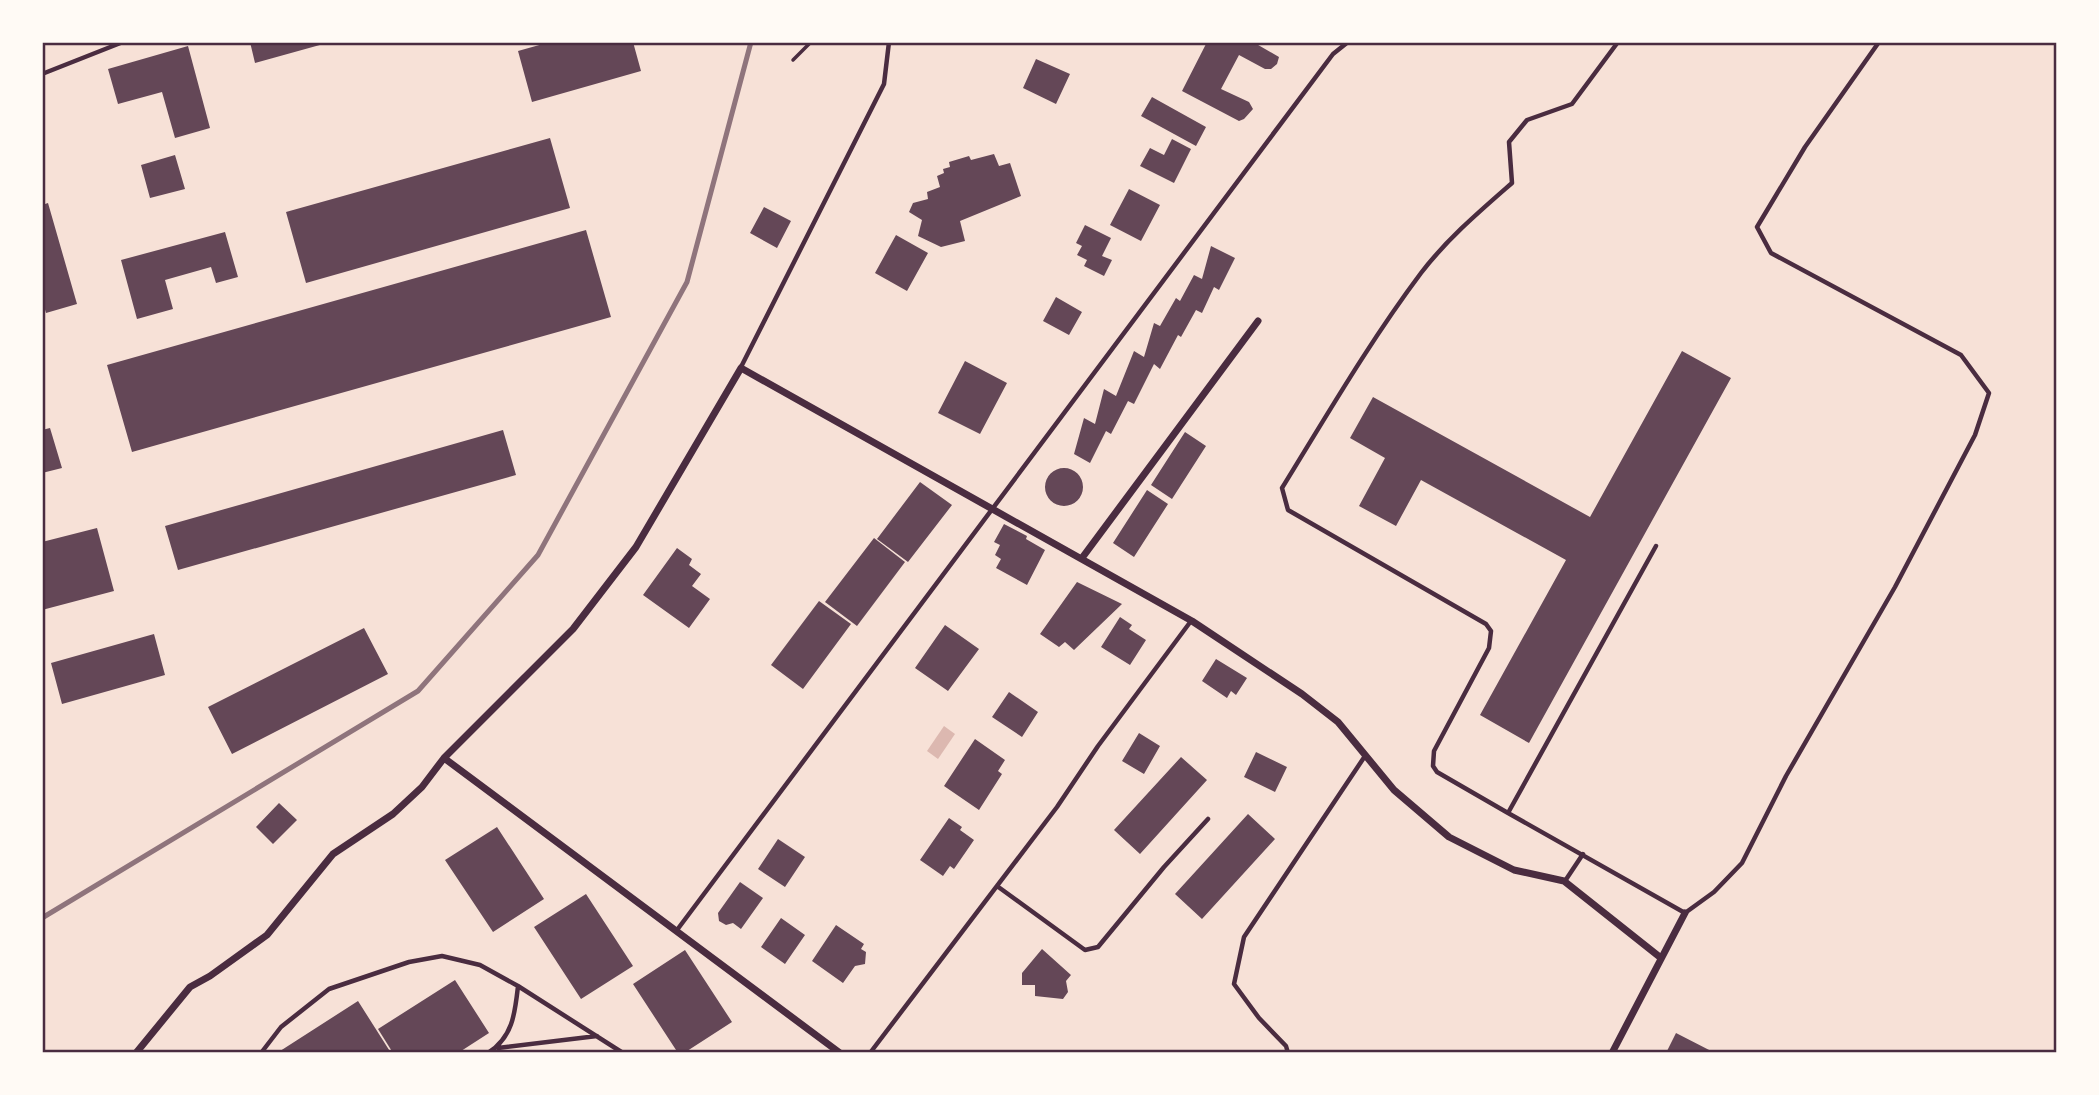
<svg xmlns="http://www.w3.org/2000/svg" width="2099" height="1095" viewBox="0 0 2099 1095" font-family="'Work Sans',sans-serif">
  <rect width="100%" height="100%" fill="#f7e1d7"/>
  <path fill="#dcb8b0" d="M 944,726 L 955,734 L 938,759 L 927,751 Z"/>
  <path fill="#644757" d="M 250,42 L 327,42 L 327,43 L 255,63 Z
    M 550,42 L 633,42 L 641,71 L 532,102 L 518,51 Z
    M 1207,42 L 1253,42 L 1279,57 L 1277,64 L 1271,69 L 1265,69 L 1239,55 L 1221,89 L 1249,102 L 1253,109 L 1244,119 L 1239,121 L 1182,91 Z
    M 188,46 L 210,128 L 175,138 L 162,92 L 118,104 L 108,69 Z
    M 1036,59 L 1070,74 L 1056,104 L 1023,88 Z
    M 1152,97 L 1206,127 L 1196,146 L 1141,116 Z
    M 550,138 L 570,208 L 306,283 L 286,212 Z
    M 1172,139 L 1191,149 L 1174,183 L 1140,166 L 1150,148 L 1164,155 Z
    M 994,154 L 999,166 L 1010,163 L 1021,196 L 960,221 L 965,241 L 941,247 L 918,236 L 922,220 L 909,212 L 913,203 L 928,199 L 927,192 L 940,187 L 937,176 L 944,173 L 943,169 L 950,167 L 949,162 L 969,156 L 971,160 Z
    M 175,155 L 185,189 L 150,198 L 141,165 Z
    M 1129,189 L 1160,205 L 1141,241 L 1110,225 Z
    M 48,203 L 77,304 L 46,313 L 42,299 L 42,205 Z
    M 764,207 L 791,221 L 777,248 L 750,233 Z
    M 1085,225 L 1111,238 L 1102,256 L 1112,260 L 1104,276 L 1084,266 L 1087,260 L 1077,255 L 1082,246 L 1076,243 Z
    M 586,230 L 611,317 L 132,452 L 107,365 Z
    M 225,232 L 238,277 L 216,283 L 211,267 L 165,280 L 173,309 L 137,319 L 121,260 Z
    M 896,235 L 928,253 L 907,291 L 875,273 Z
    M 1211,246 L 1235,258 L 1219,290 L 1214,287 L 1202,313 L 1196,310 L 1181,337 L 1178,335 L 1160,369 L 1154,364 L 1134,404 L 1128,401 L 1111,434 L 1106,431 L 1090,463 L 1074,454 L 1084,418 L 1095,424 L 1104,389 L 1116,396 L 1134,351 L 1144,357 L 1154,323 L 1160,326 L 1176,298 L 1180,301 L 1194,275 L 1202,279 Z
    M 1056,297 L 1082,312 L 1069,335 L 1043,321 Z
    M 1682,351 L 1731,378 L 1529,743 L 1480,715 L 1566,560 L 1421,480 L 1396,526 L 1359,506 L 1385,458 L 1350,438 L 1373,397 L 1590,517 Z
    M 965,361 L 1007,383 L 980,434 L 938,413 Z
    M 50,428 L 62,468 L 42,473 L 42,430 Z
    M 503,430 L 516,475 L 178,570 L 165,526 Z
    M 1185,432 L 1206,446 L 1172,499 L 1151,485 Z
    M1045 487a19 19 0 1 1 38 0a19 19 0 1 1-38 0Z
    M 920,482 L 952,505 L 908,562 L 877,539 Z
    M 1147,490 L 1168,504 L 1134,557 L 1113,543 Z
    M 1004,524 L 1027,536 L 1026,539 L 1045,550 L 1027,585 L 996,568 L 1001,559 L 995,555 L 1000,545 L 994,542 Z
    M 97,528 L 114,591 L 42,610 L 42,542 Z
    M 874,538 L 905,562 L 857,626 L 825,602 Z
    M 677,548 L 692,559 L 689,565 L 701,574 L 692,586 L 710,599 L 689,628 L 643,595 Z
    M 1077,582 L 1122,604 L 1074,650 L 1065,642 L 1059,647 L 1040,634 Z
    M 819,601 L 851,624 L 803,689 L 771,665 Z
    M 1120,617 L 1132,625 L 1129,629 L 1146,640 L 1130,665 L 1101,647 Z
    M 945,625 L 979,649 L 948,691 L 915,668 Z
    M 364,628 L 388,674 L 232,754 L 208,707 Z
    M 154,634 L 165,675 L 62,704 L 51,663 Z
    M 1216,659 L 1247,678 L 1236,695 L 1231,691 L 1227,698 L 1202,681 Z
    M 1009,692 L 1038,712 L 1022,737 L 992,717 Z
    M 1139,733 L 1160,746 L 1144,774 L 1122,761 Z
    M 975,739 L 1005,760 L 998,771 L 1002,774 L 979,810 L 944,786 Z
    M 1256,752 L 1287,767 L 1275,792 L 1244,777 Z
    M 1181,757 L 1207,780 L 1140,854 L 1114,830 Z
    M 279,803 L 297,820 L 273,844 L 256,827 Z
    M 1248,814 L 1275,839 L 1202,919 L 1175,894 Z
    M 949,818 L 962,827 L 960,830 L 974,840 L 954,869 L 950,866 L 943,876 L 920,860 Z
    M 497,827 L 544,899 L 493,932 L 445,860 Z
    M 778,839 L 805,857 L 785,887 L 758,869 Z
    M 740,882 L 763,898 L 741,929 L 733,923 L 726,925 L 719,921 L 718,913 Z
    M 586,894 L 633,966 L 581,999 L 534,927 Z
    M 781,918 L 805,935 L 785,964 L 761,947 Z
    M 836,925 L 864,944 L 861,949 L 866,952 L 865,964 L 855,966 L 843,983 L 812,961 Z
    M 1042,949 L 1071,975 L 1066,981 L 1068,992 L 1063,999 L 1035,996 L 1035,985 L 1022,985 L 1022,973 Z
    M 685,950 L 732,1022 L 684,1053 L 678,1053 L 633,984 Z
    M 455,980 L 489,1033 L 458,1053 L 393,1053 L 378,1029 Z
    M 358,1001 L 391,1053 L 277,1053 Z
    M 1676,1033 L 1715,1053 L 1666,1053 Z"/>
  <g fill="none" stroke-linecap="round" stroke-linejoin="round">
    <path stroke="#4a2c40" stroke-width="3.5" d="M 793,60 L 811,42"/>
    <path stroke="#4a2c40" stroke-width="4.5" d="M 42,74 L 123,42
      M 741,367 L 884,84 L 889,42
      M 1656,546 L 1508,813 L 1685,913 L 1714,892 L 1742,863 L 1786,776 L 1895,587 L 1975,435 L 1989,393 L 1961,355 L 1771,253 L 1757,227 L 1805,147 L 1879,42
      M 1508,813 L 1437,772 L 1433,766 L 1434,751 L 1489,648 L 1491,631 L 1486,624 L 1288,510 L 1282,488 C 1327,415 1370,341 1421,273 C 1447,239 1480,211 1512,183 L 1509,142 L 1527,120 L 1572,104 L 1618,42
      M 1565,881 L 1583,854
      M 997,886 L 1085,950 L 1098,947 L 1164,867 L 1208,819
      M 677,930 L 1333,54 L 1348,42
      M 498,1048 L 597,1036
      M 261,1053 L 281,1027 L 329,989 L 409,962 L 442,956 L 480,965 L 518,986
      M 488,1053 C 513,1037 515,1013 518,986 L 623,1053
      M 870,1053 L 1057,807 L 1098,746 L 1191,621
      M 1288,1053 L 1286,1046 L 1259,1018 L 1234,984 L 1244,937 L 1365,756"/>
    <path stroke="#4a2c40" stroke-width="7" d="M 1082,558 L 1258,321
      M 444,758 L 840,1053
      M 136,1053 L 190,987 L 210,976 L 267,935 L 333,854 L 393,814 L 422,787 L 444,758 L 573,629 L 636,547 L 741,368 L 1192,621 L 1302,694 L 1338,722 L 1394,790 L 1449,837 L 1514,870 L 1564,881 L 1661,958
      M 1612,1053 L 1685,913"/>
    <path stroke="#8f747c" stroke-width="5" d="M 42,918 L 418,691 L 538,555 L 687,282 L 751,42"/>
  </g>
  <rect width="2099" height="1095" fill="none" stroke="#fffaf5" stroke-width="88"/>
  <rect x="44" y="44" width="2011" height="1007" fill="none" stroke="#4a2c40" stroke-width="2.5"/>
</svg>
